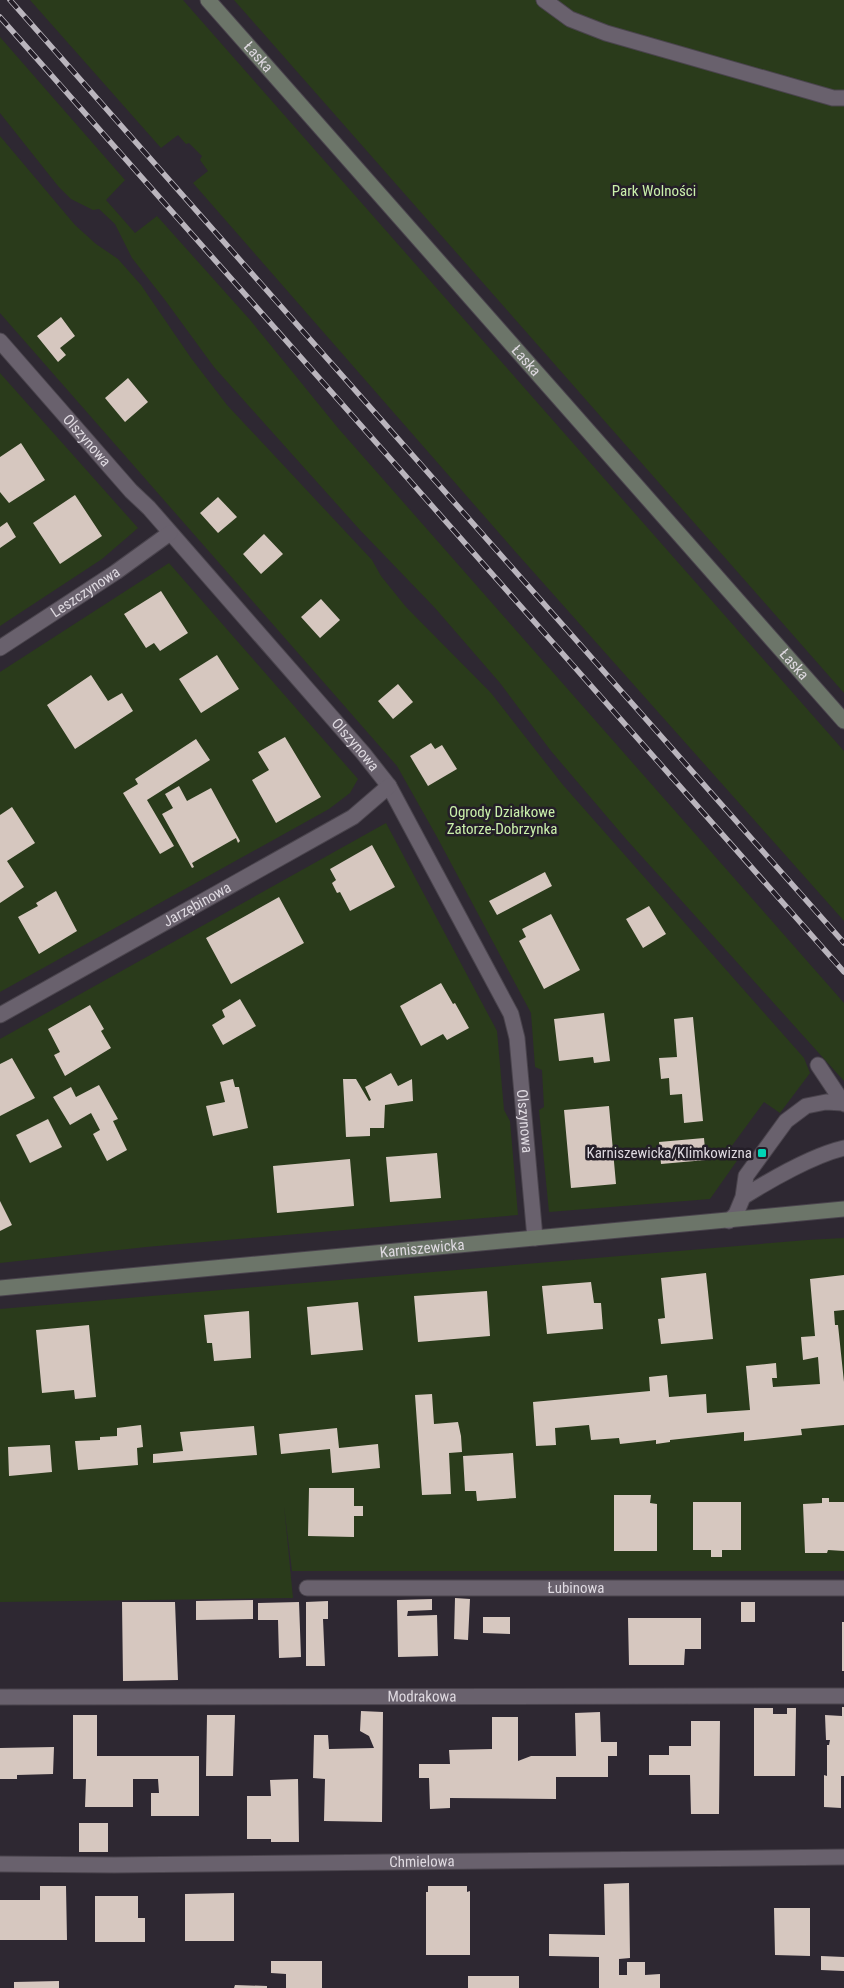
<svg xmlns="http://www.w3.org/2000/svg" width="844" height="1988" viewBox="0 0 844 1988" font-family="'Roboto Condensed',sans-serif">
  <rect width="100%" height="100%" fill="#2e2832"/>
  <path fill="#2a3b1b" d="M 30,0 L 183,0 L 844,751 L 844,921 L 513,549 L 193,183 L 208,171 L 200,160 L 202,156 L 189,143 L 186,144 L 178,135 L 161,148 Z
    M 234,0 L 844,0 L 844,693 Z
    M 0,37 L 125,180 L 106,200 L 135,233 L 157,216 L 251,321 L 338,428 L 844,1003 L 844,1081 L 626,839 L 551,751 L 500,683 L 435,608 L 360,530 L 214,367 L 165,300 L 132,258 L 115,224 L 99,209 L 93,210 L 71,199 L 58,186 L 0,113 Z
    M 0,136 L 75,225 L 96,244 L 118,259 L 141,285 L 191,358 L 227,405 L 372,560 L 381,576 L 406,607 L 491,693 L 563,785 L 804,1058 L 810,1073 L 780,1113 L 764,1102 L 731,1147 L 741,1155 L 710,1199 L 549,1212 L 539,1110 L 544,1107 L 542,1070 L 535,1067 L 531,1013 L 437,837 L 397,766 L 0,313 Z
    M 0,373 L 138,528 L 102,559 L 0,626 Z
    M 169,563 L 358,779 L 350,793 L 329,809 L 0,992 L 0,672 Z
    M 386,823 L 497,1031 L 504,1110 L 510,1121 L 518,1215 L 146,1247 L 0,1263 L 0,1039 Z
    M 844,1238 L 844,1571 L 292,1571 L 284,1506 L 293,1598 L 0,1602 L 0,1309 L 807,1240 Z"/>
  <path fill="#d6c7bf" d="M 61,317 L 75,336 L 60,348 L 66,355 L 58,362 L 37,336 Z
    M 128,378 L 148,402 L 125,422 L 105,398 Z
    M 21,443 L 45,480 L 9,503 L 0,492 L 0,457 Z
    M 75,495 L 102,536 L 60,564 L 33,523 Z
    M 218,497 L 237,517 L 218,533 L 200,513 Z
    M 7,522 L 16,537 L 0,548 L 0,527 Z
    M 264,534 L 283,554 L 261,574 L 243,554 Z
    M 161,591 L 188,633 L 160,651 L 154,643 L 146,648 L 124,614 Z
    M 321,599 L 340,620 L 320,638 L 301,617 Z
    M 217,655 L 239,689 L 201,713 L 179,679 Z
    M 91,675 L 108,701 L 122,693 L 133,711 L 75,749 L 47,705 Z
    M 398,684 L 413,702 L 393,719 L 378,701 Z
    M 285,737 L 321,797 L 276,823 L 252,780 L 269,770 L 258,752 Z
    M 196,739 L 210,760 L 147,800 L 174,846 L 160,854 L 123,793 L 138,784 L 135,779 Z
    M 431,743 L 435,749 L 442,745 L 457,769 L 428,786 L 410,756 Z
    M 179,786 L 187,801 L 211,788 L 240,841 L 238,843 L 236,838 L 192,863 L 194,867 L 192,868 L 162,814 L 173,808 L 165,794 Z
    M 12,807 L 35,843 L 7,861 L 24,887 L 0,903 L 0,815 Z
    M 372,845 L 395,887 L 350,911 L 340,892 L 337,893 L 332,883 L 336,880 L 330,869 Z
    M 545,872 L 552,886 L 497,915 L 489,901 Z
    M 56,891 L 77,931 L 39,954 L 18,917 L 38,906 L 36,903 Z
    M 279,897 L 304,943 L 231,984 L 206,938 Z
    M 649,906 L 666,934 L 643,948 L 626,919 Z
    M 551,914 L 580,970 L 544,989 L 519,941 L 526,937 L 522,929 Z
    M 441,983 L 453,1004 L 455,1003 L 469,1028 L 447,1040 L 443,1034 L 421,1046 L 400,1006 Z
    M 240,999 L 256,1026 L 223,1045 L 212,1025 L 225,1017 L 222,1010 Z
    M 90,1005 L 104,1029 L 101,1031 L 111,1048 L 65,1076 L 54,1055 L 60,1052 L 48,1029 Z
    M 604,1013 L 610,1061 L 594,1063 L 593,1057 L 559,1061 L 554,1019 Z
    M 693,1017 L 703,1121 L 684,1123 L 682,1094 L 670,1095 L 669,1078 L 661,1079 L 659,1058 L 677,1057 L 674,1019 Z
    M 12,1058 L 35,1098 L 0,1116 L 0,1064 Z
    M 391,1073 L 398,1086 L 412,1079 L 413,1101 L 385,1105 L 384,1128 L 370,1128 L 370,1136 L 346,1137 L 343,1079 L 356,1079 L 369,1101 L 371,1100 L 365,1087 Z
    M 233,1079 L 235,1087 L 239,1087 L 248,1128 L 213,1136 L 206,1106 L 225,1102 L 220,1082 Z
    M 99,1085 L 118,1119 L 113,1121 L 127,1150 L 107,1161 L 93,1134 L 100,1130 L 91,1113 L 70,1125 L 53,1097 L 71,1087 L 76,1097 Z
    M 609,1106 L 616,1184 L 571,1188 L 564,1110 Z
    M 48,1119 L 62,1147 L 30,1163 L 16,1135 Z
    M 704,1138 L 706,1160 L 661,1164 L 659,1142 Z
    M 437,1153 L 441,1198 L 390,1202 L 386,1157 Z
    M 350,1159 L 354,1206 L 277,1213 L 273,1166 Z
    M 0,1201 L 12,1225 L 0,1231 Z
    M 706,1273 L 713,1339 L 661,1344 L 658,1319 L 665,1318 L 661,1278 Z
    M 844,1275 L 844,1310 L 834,1311 L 835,1325 L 838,1325 L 844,1382 L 844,1425 L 801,1429 L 802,1435 L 744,1441 L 744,1432 L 670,1440 L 670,1442 L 656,1444 L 656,1440 L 620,1444 L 619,1438 L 591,1440 L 589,1425 L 555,1428 L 556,1445 L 536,1446 L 533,1402 L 650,1391 L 649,1377 L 667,1375 L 669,1397 L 706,1394 L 707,1413 L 750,1410 L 746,1366 L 776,1363 L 777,1378 L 772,1378 L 773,1387 L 820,1384 L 818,1357 L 803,1360 L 801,1337 L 815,1336 L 810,1279 Z
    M 591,1282 L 594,1303 L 601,1303 L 603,1329 L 547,1334 L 542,1286 Z
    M 487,1291 L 490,1336 L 418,1342 L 414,1296 Z
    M 358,1302 L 363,1350 L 311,1355 L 307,1307 Z
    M 249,1311 L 251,1358 L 214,1361 L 212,1343 L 207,1343 L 204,1315 Z
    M 89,1325 L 96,1397 L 75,1399 L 74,1390 L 42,1393 L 36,1330 Z
    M 432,1394 L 434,1424 L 458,1422 L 461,1436 L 462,1452 L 449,1453 L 451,1494 L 422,1495 L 415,1395 Z
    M 141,1425 L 143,1447 L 137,1448 L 138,1465 L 78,1470 L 75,1441 L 100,1440 L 100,1437 L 117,1436 L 117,1428 Z
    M 254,1426 L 257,1455 L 153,1463 L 153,1454 L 183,1451 L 180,1432 Z
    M 337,1428 L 339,1448 L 378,1444 L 380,1468 L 332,1473 L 330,1449 L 281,1454 L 279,1434 Z
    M 50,1445 L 52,1472 L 9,1476 L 8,1447 Z
    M 513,1453 L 516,1498 L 477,1501 L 476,1491 L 465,1491 L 463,1456 Z
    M 309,1488 L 354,1488 L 354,1506 L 363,1506 L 363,1516 L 354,1516 L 354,1537 L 308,1536 Z
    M 614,1495 L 651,1495 L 650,1503 L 657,1504 L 657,1551 L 614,1551 Z
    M 822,1498 L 829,1498 L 829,1502 L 844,1502 L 844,1551 L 828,1550 L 827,1553 L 805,1553 L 803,1504 L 822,1503 Z
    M 693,1502 L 741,1502 L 741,1550 L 722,1550 L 722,1557 L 711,1557 L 711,1550 L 693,1550 Z
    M 455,1598 L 470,1599 L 468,1640 L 454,1639 Z
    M 432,1599 L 432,1610 L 408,1611 L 407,1616 L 437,1615 L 438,1656 L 398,1657 L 397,1600 Z
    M 253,1600 L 253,1619 L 196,1620 L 196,1601 Z
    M 328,1601 L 328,1619 L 323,1619 L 325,1666 L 306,1666 L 306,1602 Z
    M 122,1602 L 175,1602 L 178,1680 L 123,1681 Z
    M 299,1602 L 301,1657 L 279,1658 L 278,1620 L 258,1620 L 258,1603 Z
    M 741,1602 L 755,1602 L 755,1622 L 741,1622 Z
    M 483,1617 L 510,1617 L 510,1634 L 483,1633 Z
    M 628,1618 L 701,1618 L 701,1649 L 685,1649 L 684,1665 L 629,1665 Z
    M 842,1622 L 844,1622 L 844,1671 L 842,1671 Z
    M 842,1707 L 844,1707 L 844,1776 L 841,1776 L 841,1808 L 824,1807 L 824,1775 L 827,1776 L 827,1745 L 829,1745 L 830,1740 L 826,1740 L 825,1715 L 842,1716 Z
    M 754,1708 L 773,1708 L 773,1714 L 787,1714 L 787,1708 L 796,1708 L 795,1776 L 754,1776 Z
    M 361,1711 L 383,1712 L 382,1822 L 324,1821 L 325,1779 L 313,1778 L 314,1735 L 328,1735 L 329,1749 L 374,1748 L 369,1736 L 360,1731 Z
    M 600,1712 L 601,1742 L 617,1742 L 617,1756 L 608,1756 L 608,1777 L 556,1777 L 556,1799 L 450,1798 L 450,1808 L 430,1809 L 429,1778 L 419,1778 L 419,1764 L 450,1764 L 449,1750 L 492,1749 L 492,1717 L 518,1717 L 518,1761 L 531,1756 L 576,1756 L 575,1713 Z
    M 73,1715 L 97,1715 L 97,1756 L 199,1756 L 199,1816 L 151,1816 L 151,1793 L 159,1793 L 158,1779 L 133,1779 L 133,1807 L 85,1807 L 86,1779 L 73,1779 Z
    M 207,1715 L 235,1715 L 233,1776 L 206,1776 Z
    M 691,1721 L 720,1721 L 719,1814 L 691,1814 L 690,1775 L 649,1775 L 649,1755 L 669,1755 L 669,1746 L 691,1746 Z
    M 54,1747 L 53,1774 L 17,1775 L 17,1779 L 0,1779 L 0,1748 Z
    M 298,1779 L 299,1842 L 271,1842 L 271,1839 L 247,1839 L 247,1796 L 271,1796 L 270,1780 Z
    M 79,1823 L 108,1823 L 108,1852 L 79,1852 Z
    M 629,1883 L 630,1958 L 619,1959 L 619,1975 L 627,1975 L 627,1962 L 645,1962 L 645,1975 L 660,1974 L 660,1988 L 599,1988 L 599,1957 L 549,1956 L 549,1934 L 605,1935 L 604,1884 Z
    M 40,1886 L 66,1886 L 67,1940 L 0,1940 L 0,1900 L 40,1900 Z
    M 428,1886 L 467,1886 L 467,1892 L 470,1891 L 470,1955 L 426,1955 L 426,1892 L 428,1892 Z
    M 234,1893 L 234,1941 L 185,1941 L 185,1894 Z
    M 95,1896 L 138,1896 L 138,1918 L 145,1918 L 145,1942 L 95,1942 Z
    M 774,1908 L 810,1908 L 810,1956 L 775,1955 Z
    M 821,1956 L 844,1957 L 844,1971 L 821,1970 Z
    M 271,1961 L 322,1961 L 322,1988 L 286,1988 L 286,1974 L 271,1973 Z
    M 468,1976 L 519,1976 L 519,1988 L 468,1988 Z
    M 59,1981 L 59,1988 L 14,1988 L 14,1982 Z
    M 235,1985 L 267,1986 L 267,1988 L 234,1988 Z"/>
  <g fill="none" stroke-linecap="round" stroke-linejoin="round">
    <defs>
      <path id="lane" d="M 544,0 L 570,19 L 606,33 L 833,98 L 844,98
        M 818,1065 L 844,1104
        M 743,1197 C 770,1180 814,1155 844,1148
        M 729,1221 L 736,1214 L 743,1197 L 746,1176 L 786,1121 L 806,1106 L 826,1102 L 843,1103"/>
      <g id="street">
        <path id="s1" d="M 0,341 L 131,491 L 149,508 L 363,753 L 389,786 L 511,1014 L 517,1038 L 535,1238"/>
        <path id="s2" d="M 0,648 L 116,572 L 170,533"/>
        <path id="s3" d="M 0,1015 L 353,817 L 389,786"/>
        <path id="s4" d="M 307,1588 L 844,1588"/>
        <path id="s5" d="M 0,1697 L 844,1696"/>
        <path id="s6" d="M 0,1864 L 114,1865 L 844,1857"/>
      </g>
      <g id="secondary">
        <path id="s7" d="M 208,0 L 844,721"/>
        <path id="s8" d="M 0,1288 L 844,1209"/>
      </g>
    </defs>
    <use href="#lane" stroke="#4a444d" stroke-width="17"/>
    <use href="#street" stroke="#4a444d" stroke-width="17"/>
    <use href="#secondary" stroke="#4a444d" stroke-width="17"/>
    <use href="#lane" stroke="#69616d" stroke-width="15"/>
    <use href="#street" stroke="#69616d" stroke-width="15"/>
    <use href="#secondary" stroke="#6c7569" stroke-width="15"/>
    <defs>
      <path id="rail" d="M 10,0 L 844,943
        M 0,17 L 844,972"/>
    </defs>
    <use href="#rail" stroke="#bab5bd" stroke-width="5.5"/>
    <use href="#rail" stroke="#241e28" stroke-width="4" stroke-dasharray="11" stroke-linecap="butt"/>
  </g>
  <rect fill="#00d5b7" stroke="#241e28" stroke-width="2" x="757" y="1148" width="10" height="10" rx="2.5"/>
  <g text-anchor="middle" stroke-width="5" stroke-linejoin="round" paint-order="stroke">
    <g font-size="15" fill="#ded9e0" stroke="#241e28">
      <text dy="5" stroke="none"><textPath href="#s7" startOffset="76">Łaska</textPath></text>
      <text dy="5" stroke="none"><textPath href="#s7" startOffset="481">Łaska</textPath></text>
      <text dy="5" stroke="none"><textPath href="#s1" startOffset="132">Olszynowa</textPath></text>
      <text dy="5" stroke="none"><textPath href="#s2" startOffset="102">Leszczynowa</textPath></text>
      <text dy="5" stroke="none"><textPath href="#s7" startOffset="886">Łaska</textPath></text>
      <text dy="5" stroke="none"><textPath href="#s1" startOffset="538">Olszynowa</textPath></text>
      <text dy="5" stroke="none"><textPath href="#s3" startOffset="226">Jarzębinowa</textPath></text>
      <text dy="5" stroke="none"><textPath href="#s1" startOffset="958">Olszynowa</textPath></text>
      <text dy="5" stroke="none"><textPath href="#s8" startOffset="424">Karniszewicka</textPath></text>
      <text dy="5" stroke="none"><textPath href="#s4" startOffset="269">Łubinowa</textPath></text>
      <text dy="5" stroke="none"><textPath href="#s5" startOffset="422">Modrakowa</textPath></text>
      <text dy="5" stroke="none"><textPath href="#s6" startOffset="422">Chmielowa</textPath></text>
    </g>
    <g font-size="15" fill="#caf0ab" stroke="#241e28">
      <text x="654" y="196">Park Wolności</text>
      <text x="502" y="817">Ogrody Działkowe<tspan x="502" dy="17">Zatorze-Dobrzynka</tspan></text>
    </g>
    <g font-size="15" fill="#ded9e0" stroke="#241e28" text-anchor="end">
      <text x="752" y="1158">Karniszewicka/Klimkowizna</text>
    </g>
  </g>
</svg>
